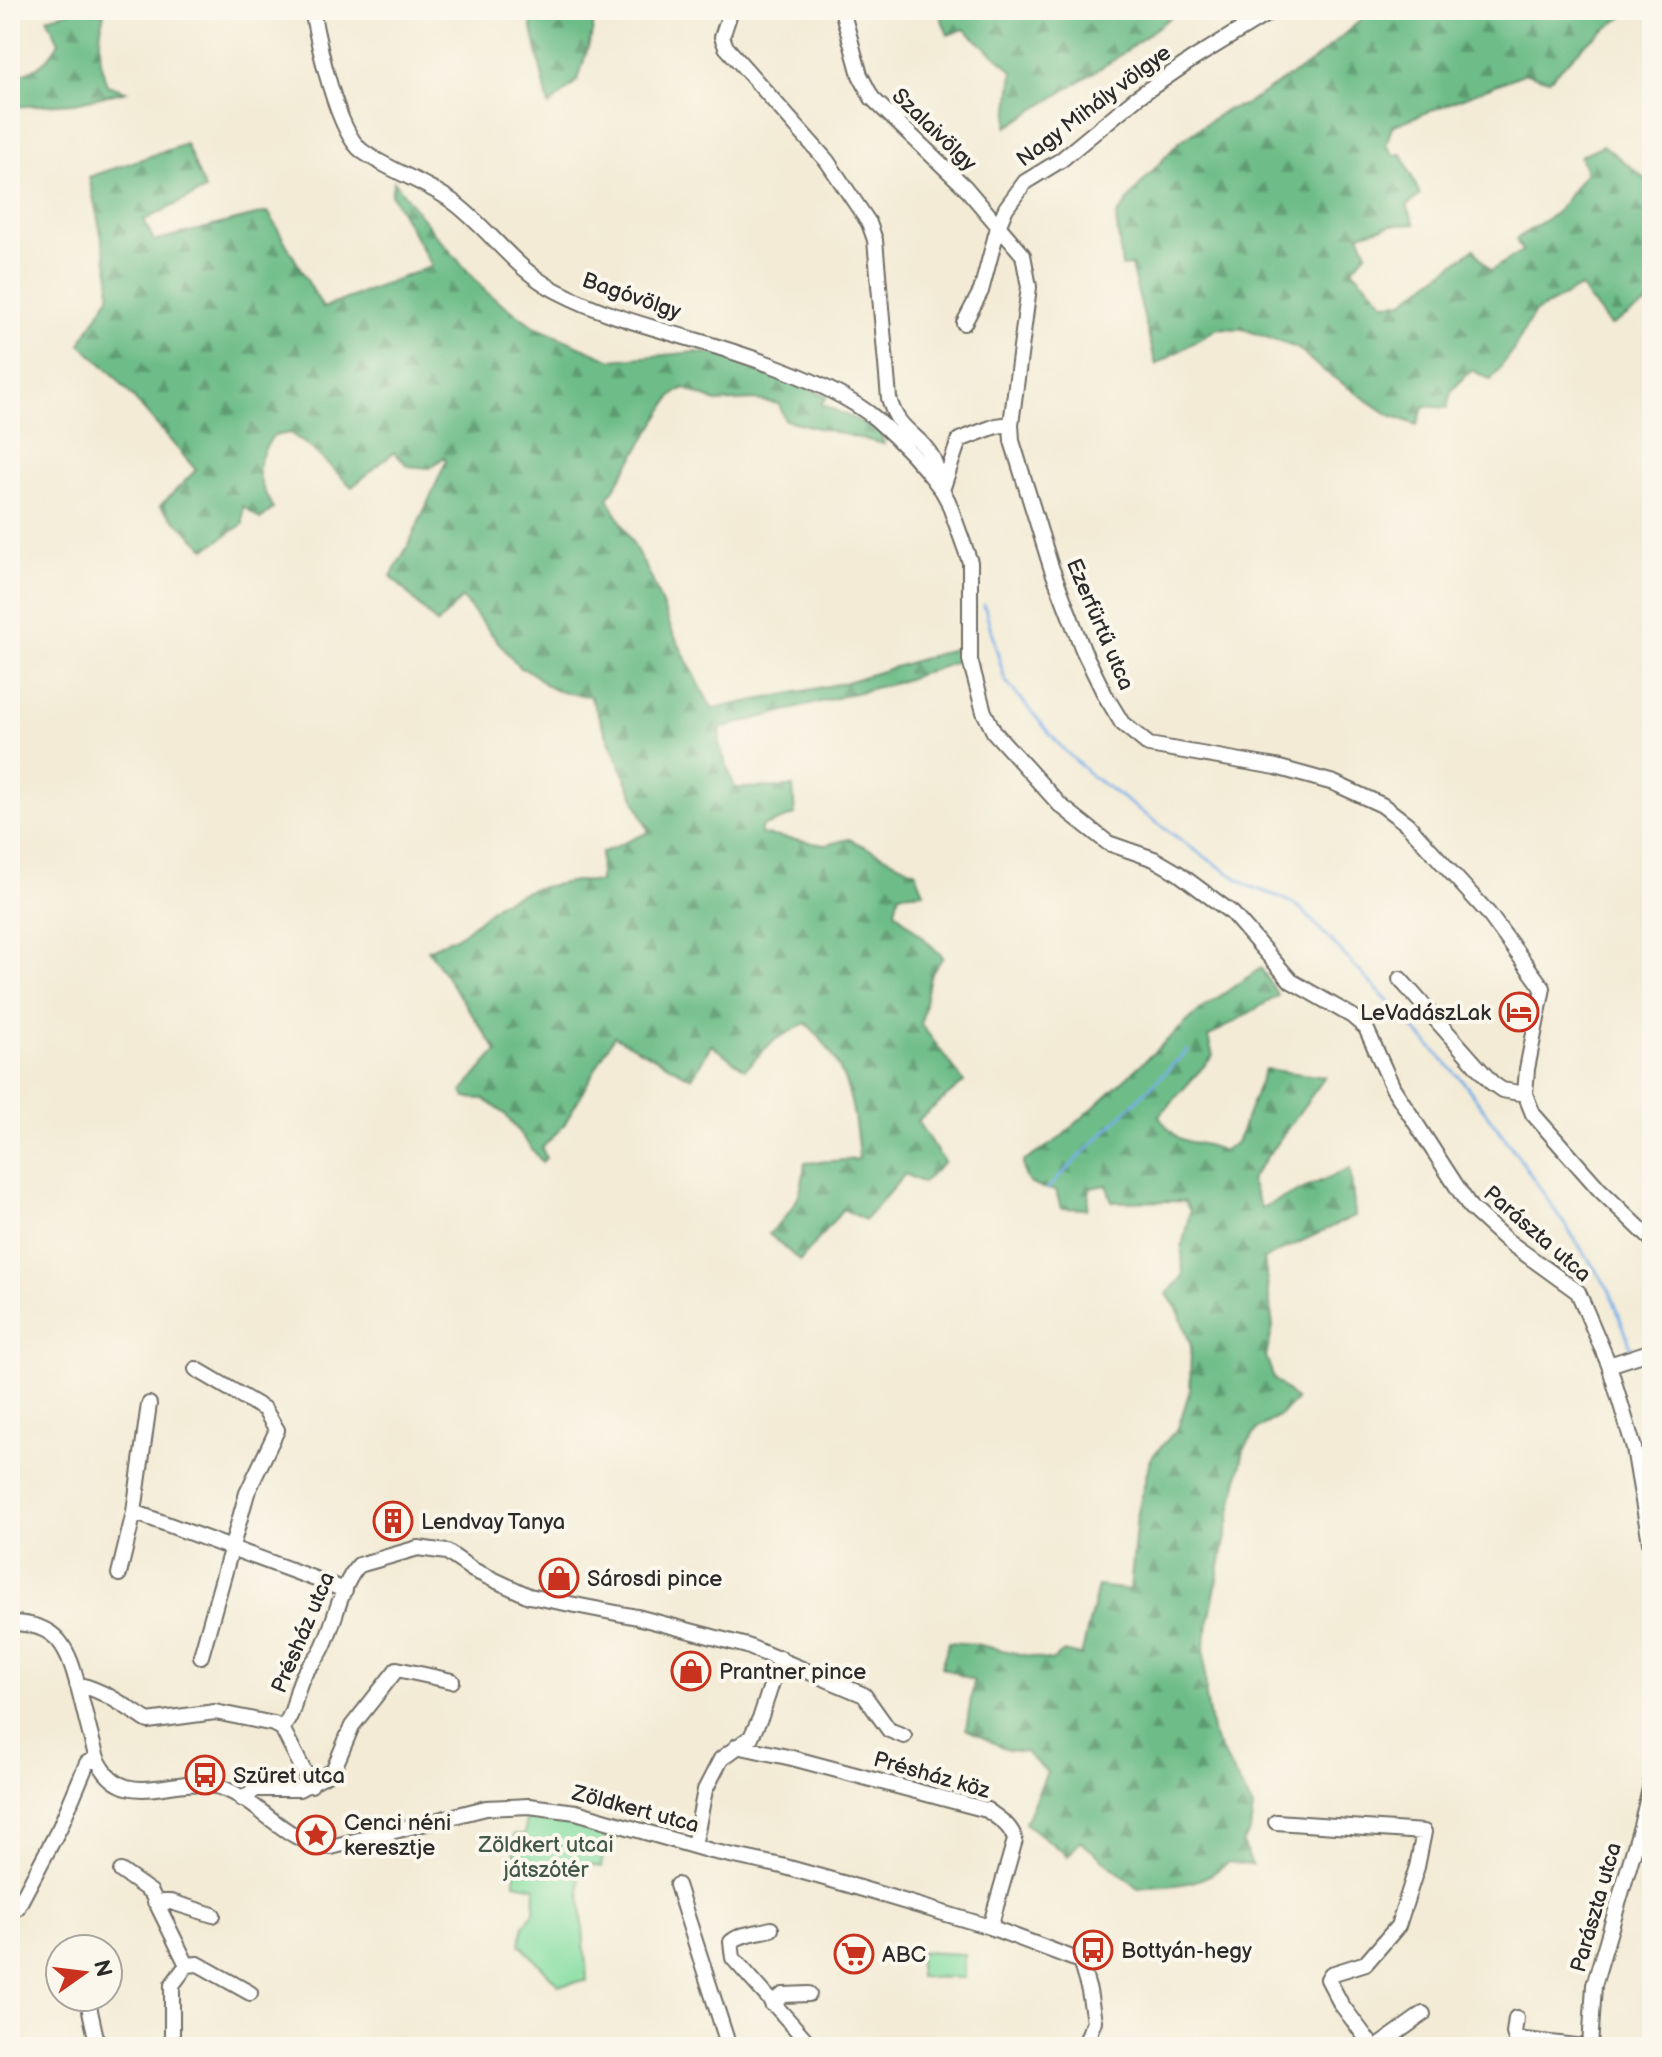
<svg xmlns="http://www.w3.org/2000/svg" width="1662" height="2057" viewBox="0 0 1662 2057" font-family="'Balsamiq Sans',sans-serif">
  <defs>
    <pattern id="forest-firs" width="22" height="20" patternUnits="userSpaceOnUse" patternTransform="scale(2)"><rect width="22" height="20" fill="#6ebd88"/><path d="M5 1l3.5 6h-7zM16 11l3.5 6h-7z" fill="#5b9a6f"/></pattern>
  </defs>
  <rect width="100%" height="100%" fill="#fbf7ec"/>
  <filter id="ink" filterUnits="userSpaceOnUse"><feTurbulence type="fractalNoise" baseFrequency=".0125" numOctaves="2"/><feDisplacementMap in="SourceGraphic" scale="16" xChannelSelector="R" yChannelSelector="G"/><feConvolveMatrix kernelMatrix="1 2 1 2 8 2 1 2 1" color-interpolation-filters="sRGB"/></filter>
  <filter id="wash" filterUnits="userSpaceOnUse"><feTurbulence type="fractalNoise" baseFrequency=".006" numOctaves="4" result="noise"/><feDisplacementMap in="SourceGraphic" scale="32" xChannelSelector="R" yChannelSelector="G"/><feGaussianBlur stdDeviation="1.8" result="paint"/><feColorMatrix in="noise" values="0 0 0 0 0 0 0 0 0 0 0 0 0 0 0 0 0 1.4 0 .05"/><feComposite in="paint" operator="in"/></filter>
  <g filter="url(#wash)">
    <rect width="100%" height="100%" fill="#f3ebd5"/>
    <path fill="#88dea2" stroke="#5a8466" stroke-width="2" d="M 526,1816 L 580,1821 L 607,1830 L 601,1867 L 578,1862 L 587,1981 L 559,1985 L 520,1944 L 524,1925 L 534,1912 L 535,1887 L 515,1883 L 514,1834 L 525,1834 Z
      M 919,1952 L 964,1954 L 964,1978 L 919,1977 Z"/>
    <path fill="url(#forest-firs)" stroke="#4c745a" stroke-width="2" d="M 75,10 L 104,13 C 98,38 98,61 107,85 L 126,91 L 75,103 L 10,107 L 10,75 C 33,75 49,60 59,42 L 47,18 Z
      M 528,10 L 596,10 L 592,34 L 578,80 L 549,106 Z
      M 938,10 L 1180,10 L 1115,59 L 1007,127 L 1013,71 L 964,29 L 948,35 Z
      M 1372,10 L 1618,10 L 1624,16 L 1584,45 L 1549,80 L 1526,73 L 1392,126 L 1386,145 L 1394,155 L 1402,154 L 1420,195 L 1407,206 L 1415,224 L 1392,225 L 1359,234 L 1367,252 L 1352,269 L 1385,303 L 1402,302 L 1474,249 L 1490,271 L 1522,251 L 1516,239 L 1556,213 L 1586,172 L 1580,156 L 1603,145 L 1652,184 L 1652,301 L 1610,326 L 1580,287 L 1534,313 L 1514,349 L 1491,380 L 1472,370 L 1452,390 L 1447,408 L 1424,406 L 1417,425 L 1388,414 L 1321,369 L 1297,348 L 1243,329 L 1218,328 L 1156,365 L 1131,266 L 1122,267 L 1116,217 L 1140,185 L 1179,142 L 1226,110 L 1244,105 L 1311,63 Z
      M 186,144 L 205,190 L 144,220 L 154,241 L 268,212 L 323,308 L 432,266 L 391,194 L 394,181 L 435,234 L 486,292 L 535,327 L 612,360 L 696,352 L 729,356 L 828,396 L 821,404 L 879,430 L 884,444 L 785,420 L 779,404 L 756,400 L 716,402 L 684,388 L 672,396 L 608,498 L 651,577 L 673,633 L 712,709 L 843,683 L 963,646 L 965,659 L 901,681 L 721,728 L 719,744 L 735,788 L 793,787 L 795,815 L 761,827 L 761,834 L 825,845 L 849,839 L 915,871 L 924,892 L 899,894 L 895,911 L 943,957 L 930,976 L 921,1024 L 964,1082 L 917,1121 L 944,1162 L 923,1183 L 905,1174 L 865,1220 L 843,1209 L 800,1261 L 769,1234 C 794,1209 802,1199 805,1163 L 859,1159 C 855,1105 847,1062 806,1023 L 774,1040 L 745,1069 L 711,1045 L 692,1078 L 614,1036 L 564,1125 L 542,1148 L 546,1158 L 542,1162 L 505,1114 L 484,1099 L 466,1098 L 462,1091 L 497,1051 L 428,950 L 462,934 L 500,902 L 532,889 L 575,881 L 600,882 L 601,853 L 649,832 L 590,696 C 572,694 555,694 541,681 C 531,673 534,672 520,668 L 462,598 L 437,624 L 391,576 L 409,544 L 446,462 L 444,457 L 430,468 L 408,466 L 394,452 L 352,487 L 311,448 L 290,433 L 273,436 C 251,467 257,477 273,509 L 260,519 L 243,506 L 243,524 L 206,549 L 160,506 L 196,470 L 113,374 L 80,344 L 109,297 L 110,276 L 89,177 Z
      M 1261,968 L 1278,996 L 1208,1037 L 1213,1056 L 1159,1116 C 1184,1153 1189,1135 1223,1151 L 1237,1142 L 1265,1069 L 1325,1077 L 1250,1180 L 1261,1208 L 1350,1168 L 1355,1216 L 1264,1259 L 1273,1327 L 1266,1356 L 1274,1379 L 1296,1400 L 1282,1414 L 1258,1429 L 1244,1449 L 1204,1644 L 1206,1697 L 1213,1736 L 1253,1808 L 1250,1831 L 1242,1843 L 1252,1865 L 1227,1862 C 1203,1887 1171,1885 1138,1888 L 1080,1841 L 1068,1856 L 1025,1823 L 1047,1772 L 1025,1752 L 1008,1750 L 966,1729 L 974,1681 L 941,1667 L 949,1642 L 975,1644 L 1051,1661 L 1064,1652 L 1081,1656 L 1098,1586 L 1130,1590 L 1137,1517 L 1150,1459 L 1178,1428 L 1190,1390 L 1191,1346 L 1178,1310 L 1167,1294 L 1183,1276 L 1182,1247 L 1190,1211 L 1184,1201 L 1112,1202 L 1107,1185 L 1090,1188 L 1087,1209 L 1061,1208 L 1056,1191 C 1034,1185 1024,1189 1023,1162 L 1059,1139 L 1200,1010 Z"/>
    <g fill="none" stroke-linecap="round" stroke-linejoin="round">
      <path stroke="#78afe7" stroke-width="3" d="M 984,605 L 1005,680 L 1062,748 L 1092,776 L 1196,851 L 1249,886 L 1282,898 L 1300,908 L 1462,1080 L 1518,1156 L 1610,1291 L 1631,1347
        M 1047,1189 L 1188,1050
        M 1640,1370 L 1652,1405"/>
    </g>
  </g>
  <g filter="url(#ink)">
    <g fill="none" stroke-linecap="round" stroke-linejoin="round">
      <defs>
        <path id="minor" d="M 312,10 C 318,42 337,132 362,151 C 390,171 424,181 452,201 C 489,228 515,270 557,291 C 599,313 643,325 688,338 C 743,354 832,382 876,419 C 900,440 923,464 942,490
          M 731,10 L 722,37 L 726,47 L 827,161 L 869,223 L 875,240 L 889,398 C 898,433 918,432 932,457 C 935,462 937,470 939,476
          M 842,10 L 860,75 L 872,98 L 965,187 L 1023,255 L 1029,287 L 1011,424 L 1012,441 L 1051,567 L 1083,650 L 1105,695 L 1122,723 L 1149,745 L 1276,767 L 1334,783 L 1382,805 L 1407,824 L 1488,913 L 1543,988 L 1527,1069 L 1525,1094 L 1533,1114 L 1599,1189 L 1652,1240
          M 964,323 L 981,291 L 998,227 L 1006,208 L 1025,182 L 1061,160 L 1136,98 L 1193,59 L 1273,10
          M 1011,424 L 996,426 L 959,440 L 942,490 L 948,501 L 970,562 L 970,660 L 984,712 L 994,732 L 1060,805 L 1108,843 L 1154,859 L 1178,873 L 1232,913 L 1291,981 L 1352,1016 L 1366,1028 L 1393,1088 L 1470,1207 L 1506,1240 L 1578,1292 L 1609,1365 L 1634,1448 L 1652,1554
          M 1400,979 L 1492,1083 L 1502,1090 L 1525,1094
          M 1609,1365 L 1652,1351
          M 196,1369 L 264,1409 L 277,1430 L 247,1493 L 201,1656
          M 134,1512 L 345,1590
          M 119,1574 L 134,1512 L 149,1404
          M 10,1623 C 59,1623 68,1648 79,1690 C 85,1713 90,1736 97,1758 C 122,1813 169,1776 212,1785 C 258,1795 282,1844 331,1847 L 486,1808 L 529,1806 L 576,1812 L 711,1851 L 782,1866 L 846,1884 L 990,1927 L 1080,1961 L 1089,1991 L 1094,2021 L 1084,2047
          M 77,1684 C 105,1691 125,1706 148,1721 L 215,1712 L 274,1724 L 282,1728 L 311,1785
          M 282,1728 C 296,1713 294,1693 303,1676 C 308,1667 316,1660 321,1651 C 335,1625 340,1585 359,1565 L 418,1548 L 447,1552 L 473,1570 L 529,1596 L 637,1617 L 747,1646 L 864,1695 L 889,1730 L 904,1736
          M 737,1746 L 792,1758 L 987,1810 C 999,1819 1011,1825 1015,1840 L 990,1927
          M 242,1799 L 256,1789 L 299,1789 L 333,1771 L 352,1726 L 397,1669 L 452,1681
          M 1276,1822 L 1424,1832 L 1417,1867 L 1398,1926 L 1366,1963 L 1331,1974 L 1328,1979 L 1341,2004 L 1373,2047
          M 694,1846 L 705,1790 L 721,1759 L 751,1737 L 761,1716 L 780,1658
          M 121,1871 L 151,1892 L 187,1965 L 172,1985 L 172,2047
          M 677,1885 L 729,2047
          M 155,1902 L 171,1902 L 213,1915
          M 17,1908 L 60,1827 L 87,1763 L 97,1758
          M 771,1929 C 758,1933 741,1933 731,1942 L 733,1958 L 812,2047
          M 187,1965 L 198,1964 L 250,1993
          M 87,1997 L 98,2047
          M 772,2004 L 783,1995 L 809,1994
          M 1516,2018 L 1514,2033 L 1516,2039 L 1585,2047
          M 1377,2047 L 1423,2014
          M 1590,2047 L 1594,1985 L 1641,1826 L 1652,1780"/>
      </defs>
      <use href="#minor" stroke="#716e66" stroke-width="18"/>
      <use href="#minor" stroke="#fff" stroke-width="14"/>
    </g>
  </g>
  <defs>
    <symbol id="hotel-ring" viewBox="-11 -11 22 22"><circle r="9.5" fill="#fbf7ec" stroke="#c8321e" stroke-width="1.5"/><path d="M-6-4.5h1.5V1H6V5H4.5V3h-9V5H-6ZM-4 0a1.8 1.8 0 1 1 3.6 0ZM.5 0V-2.5h3Q6-2.5 6 0Z" fill="#c8321e"/></symbol>
    <symbol id="building-ring" viewBox="-11 -11 22 22"><circle r="9.5" fill="#fbf7ec" stroke="#c8321e" stroke-width="1.5"/><path d="M-4-6H4V6H1V3H-1V6H-4ZM-2.5-4.3h1.7v1.8h-1.7ZM.8-4.3h1.7v1.8H.8ZM-2.5-1h1.7V.8h-1.7ZM.8-1h1.7V.8H.8Z" fill="#c8321e"/></symbol>
    <symbol id="shop-ring" viewBox="-11 -11 22 22"><circle r="9.5" fill="#fbf7ec" stroke="#c8321e" stroke-width="1.5"/><path d="M-5-2.5h2.3a2.7 3.5 0 0 1 5.4 0H5L5.5 6h-11ZM-1.5-2.5h3a1.5 2.3 0 0 0-3 0Z" fill="#c8321e"/></symbol>
    <symbol id="bus-ring" viewBox="-11 -11 22 22"><circle r="9.5" fill="#fbf7ec" stroke="#c8321e" stroke-width="1.5"/><path d="M-5-6H5V4H4V6H2V4H-2V6H-4V4H-5ZM-3.5-4V0h7V-4ZM-3.5 1.2v1.5H-2V1.2ZM2 1.2v1.5H3.5V1.2Z" fill="#c8321e"/></symbol>
    <symbol id="sight-ring" viewBox="-11 -11 22 22"><circle r="9.5" fill="#fbf7ec" stroke="#c8321e" stroke-width="1.5"/><path d="M0-6L1.8-2.2L6-1.7L2.9 1.2L3.7 5.4L0 3.3L-3.7 5.4L-2.9 1.2L-6-1.7L-1.8-2.2Z" fill="#c8321e"/></symbol>
    <symbol id="supermarket-ring" viewBox="-11 -11 22 22"><circle r="9.5" fill="#fbf7ec" stroke="#c8321e" stroke-width="1.5"/><path d="M-6-5.5h2.5l.6 2H6L4.5 2H-2.5L-4.4-4H-6ZM-1.5 3.2a1.3 1.3 0 1 0 .1 0ZM3 3.2a1.3 1.3 0 1 0 .1 0Z" fill="#c8321e"/></symbol>
  </defs>
  <g fill-rule="evenodd">
    <use href="#hotel-ring" x="1497" y="990" width="44" height="44"/>
    <use href="#building-ring" x="371" y="1499" width="44" height="44"/>
    <use href="#shop-ring" x="537" y="1556" width="44" height="44"/>
    <use href="#shop-ring" x="669" y="1649" width="44" height="44"/>
    <use href="#bus-ring" x="183" y="1753" width="44" height="44"/>
    <use href="#sight-ring" x="294" y="1813" width="44" height="44"/>
    <use href="#bus-ring" x="1071" y="1928" width="44" height="44"/>
    <use href="#supermarket-ring" x="832" y="1932" width="44" height="44"/>
  </g>
  <g text-anchor="middle" stroke-width="8" stroke-linejoin="round" paint-order="stroke">
    <g font-size="22" fill="#2b2b2b" stroke="#fbf7ec">
      <text transform="translate(1093 105) rotate(-37)" y="8">Nagy Mihály völgye</text>
      <text transform="translate(935 129) rotate(44)" y="8">Szalaivölgy</text>
      <text transform="translate(632 295) rotate(19)" y="8">Bagóvölgy</text>
      <text transform="translate(1101 624) rotate(67)" y="8">Ezerfürtű utca</text>
      <text transform="translate(1538 1233) rotate(41)" y="8">Parászta utca</text>
      <text transform="translate(302 1632) rotate(-67)" y="8">Présház utca</text>
      <text transform="translate(932 1774) rotate(16)" y="8">Présház köz</text>
      <text transform="translate(636 1808) rotate(15)" y="8">Zöldkert utca</text>
      <text transform="translate(1595 1907) rotate(-74)" y="8">Parászta utca</text>
    </g>
    <g font-size="22" fill="#2b2b2b" stroke="#fbf7ec" text-anchor="start">
      <text x="1491" y="1020" text-anchor="end">LeVadászLak</text>
      <text x="421" y="1529">Lendvay Tanya</text>
      <text x="587" y="1586">Sárosdi pince</text>
      <text x="719" y="1679">Prantner pince</text>
      <text x="233" y="1783">Szüret utca</text>
      <text x="344" y="1830">Cenci néni<tspan x="344" dy="25">keresztje</tspan></text>
      <text x="1121" y="1958">Bottyán-hegy</text>
      <text x="882" y="1962">ABC</text>
    </g>
    <g font-size="22" fill="#425849" stroke="#fbf7ec">
      <text x="546" y="1852">Zöldkert utcai<tspan x="546" dy="25">játszótér</tspan></text>
    </g>
  </g>
  <rect width="1662" height="2057" fill="none" stroke="#fbf7ec" stroke-width="40"/>
  <g transform="translate(84 1973) rotate(76)"><circle r="38" fill="#fbf7ec" stroke="#a8a59f" stroke-width="2"/>
  <path d="M0-6L14 30L0 20L-14 30Z" fill="#c8321e"/>
  <text y="-12" font-size="22" font-weight="bold" text-anchor="middle" fill="#2b2b2b">N</text>
  </g>
</svg>
